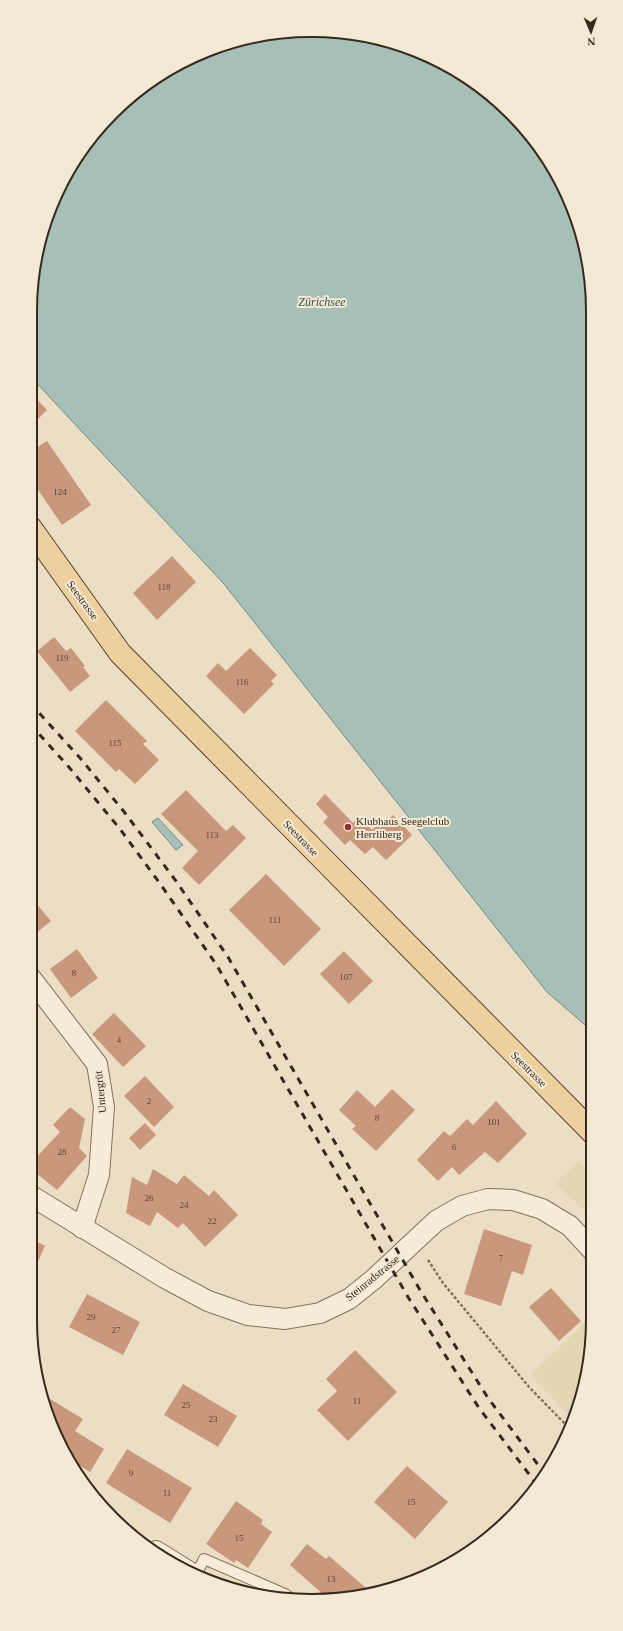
<svg xmlns="http://www.w3.org/2000/svg" width="623" height="1631" viewBox="0 0 623 1631" font-family="Georgia,serif">
  <rect width="100%" height="100%" fill="#ecdec5"/>
  <path fill="#e1d7b2" d="M 579,1161 L 593,1176 L 593,1220 L 576,1202 L 554,1184 Z
    M 593,1315 L 583,1393 L 573,1420 L 530,1375 Z"/>
  <path fill="#a6c0b7" stroke="#6d8d84" d="M 330,31 L 385,40 L 468,77 L 523,126 L 564,187 L 591,275 L 592,1031 L 547,992 L 224,584 L 30,376 L 30,311 L 40,238 L 59,187 L 88,140 L 126,100 L 171,68 L 221,45 L 275,32 Z
    M 158,818 L 183,845 L 176,850 L 152,822 Z"/>
  <path fill="#c9977c" d="M 30,392 L 47,410 L 30,427 Z
    M 47,441 L 91,505 L 62,525 L 30,478 L 30,452 Z
    M 172,556 L 196,582 L 157,620 L 133,593 Z
    M 54,637 L 66,651 L 71,648 L 85,666 L 83,667 L 90,676 L 70,692 L 37,651 Z
    M 250,648 L 277,675 L 271,681 L 274,684 L 244,714 L 206,676 L 218,663 L 226,671 Z
    M 106,700 L 147,741 L 143,744 L 159,760 L 135,784 L 119,769 L 116,772 L 75,731 Z
    M 186,790 L 226,831 L 233,825 L 246,838 L 199,885 L 182,868 L 198,851 L 161,814 Z
    M 325,794 L 353,823 L 359,817 L 372,830 L 377,825 L 380,828 L 393,815 L 412,835 L 386,860 L 373,847 L 365,854 L 350,840 L 345,845 L 323,822 L 328,817 L 316,804 Z
    M 266,874 L 321,929 L 284,966 L 229,910 Z
    M 30,896 L 51,921 L 30,938 Z
    M 77,949 L 98,978 L 71,998 L 50,969 Z
    M 344,951 L 373,981 L 349,1004 L 320,974 Z
    M 114,1013 L 146,1046 L 123,1067 L 92,1034 Z
    M 145,1076 L 174,1107 L 154,1127 L 124,1096 Z
    M 392,1089 L 415,1110 L 376,1151 L 352,1129 L 356,1126 L 339,1110 L 357,1090 L 375,1107 Z
    M 496,1101 L 527,1134 L 498,1163 L 485,1152 L 459,1175 L 452,1167 L 438,1181 L 417,1160 L 444,1131 L 450,1136 L 467,1119 L 473,1125 Z
    M 70,1107 L 85,1119 L 79,1148 L 87,1156 L 57,1190 L 30,1168 L 30,1164 L 60,1132 L 53,1125 Z
    M 145,1123 L 156,1135 L 140,1150 L 129,1138 Z
    M 153,1169 L 177,1184 L 184,1175 L 209,1196 L 214,1190 L 238,1215 L 205,1247 L 183,1223 L 178,1228 L 157,1212 L 150,1226 L 126,1213 L 132,1177 L 147,1185 Z
    M 484,1229 L 532,1245 L 523,1275 L 512,1271 L 501,1306 L 464,1294 Z
    M 30,1238 L 45,1246 L 31,1277 L 30,1276 Z
    M 551,1288 L 581,1321 L 559,1341 L 529,1307 Z
    M 87,1294 L 140,1322 L 123,1355 L 69,1327 Z
    M 355,1350 L 397,1392 L 348,1441 L 317,1410 L 337,1391 L 326,1379 Z
    M 183,1384 L 237,1416 L 218,1447 L 164,1415 Z
    M 42,1394 L 83,1419 L 75,1431 L 104,1449 L 90,1472 L 66,1457 L 45,1410 Z
    M 127,1449 L 192,1488 L 170,1523 L 106,1483 Z
    M 407,1466 L 448,1502 L 415,1539 L 374,1502 Z
    M 236,1501 L 263,1520 L 261,1524 L 272,1532 L 248,1568 L 236,1560 L 234,1563 L 206,1544 Z
    M 307,1544 L 326,1559 L 329,1556 L 373,1594 L 367,1596 L 326,1597 L 290,1565 Z"/>
  <g fill="none" stroke-linecap="round" stroke-linejoin="round">
    <defs>
      <path id="lane" d="M 196,1575 L 204,1559 L 285,1594 L 290,1598"/>
      <path id="street" d="M 30,977 L 97,1064 L 104,1107 L 99,1175 L 82,1228
        M 30,1195 L 165,1278 L 208,1301 L 248,1315 L 285,1319 L 320,1313 L 349,1299 L 374,1279 L 436,1221 L 462,1206 L 488,1199 L 513,1200 L 542,1209 L 570,1226 L 593,1251
        M 156,1551 L 191,1573"/>
      <path id="primary" d="M 30,527 L 120,653 L 593,1133"/>
    </defs>
    <use href="#lane" stroke="#86705c" stroke-width="12"/>
    <use href="#street" stroke="#86705c" stroke-width="22"/>
    <use href="#primary" stroke="#543e30" stroke-width="24"/>
    <path stroke="#86705c" stroke-width="2.5" stroke-dasharray="3 2" stroke-linecap="butt" d="M 428,1260 L 443,1283 L 529,1387 L 570,1429"/>
    <use href="#lane" stroke="#f7ecd8" stroke-width="10"/>
    <use href="#street" stroke="#f7ecd8" stroke-width="20"/>
    <use href="#primary" stroke="#eed09e" stroke-width="22"/>
    <path stroke="#37291f" stroke-width="3" stroke-dasharray="7 7" stroke-linecap="butt" d="M 30,703 L 81,759 L 125,813 L 176,881 L 228,957 L 420,1290 L 488,1398 L 545,1474
      M 30,724 L 68,766 L 120,829 L 161,885 L 216,964 L 408,1297 L 479,1408 L 538,1486"/>
  </g>
  <circle fill="#932e35" stroke="#f4e9d4" stroke-width="1.5" cx="348" cy="827" r="4"/>
  <g text-anchor="middle" stroke-width="4" stroke-linejoin="round" paint-order="stroke">
    <g font-size="9" fill="#5c4436">
      <text x="60" y="495">124</text>
      <text x="164" y="590">118</text>
      <text x="62" y="661">119</text>
      <text x="242" y="685">116</text>
      <text x="115" y="746">115</text>
      <text x="212" y="838">113</text>
      <text x="275" y="923">111</text>
      <text x="74" y="976">8</text>
      <text x="346" y="980">107</text>
      <text x="119" y="1043">4</text>
      <text x="149" y="1104">2</text>
      <text x="377" y="1121">8</text>
      <text x="494" y="1125">101</text>
      <text x="454" y="1150">6</text>
      <text x="62" y="1155">28</text>
      <text x="149" y="1201">26</text>
      <text x="184" y="1208">24</text>
      <text x="212" y="1224">22</text>
      <text x="501" y="1261">7</text>
      <text x="91" y="1320">29</text>
      <text x="116" y="1333">27</text>
      <text x="357" y="1404">11</text>
      <text x="186" y="1408">25</text>
      <text x="213" y="1422">23</text>
      <text x="131" y="1476">9</text>
      <text x="167" y="1496">11</text>
      <text x="411" y="1505">15</text>
      <text x="239" y="1541">15</text>
      <text x="331" y="1582">13</text>
    </g>
    <g font-size="11" fill="#37291f" stroke="#f4e9d4">
      <text transform="translate(83 600) rotate(54)" y="4">Seestrasse</text>
      <text transform="translate(301 838) rotate(46)" y="4">Seestrasse</text>
      <text transform="translate(529 1069) rotate(45)" y="4">Seestrasse</text>
      <text transform="translate(100 1092) rotate(-96)" y="4">Untergrüt</text>
      <text transform="translate(372 1278) rotate(-39)" y="4">Steinradstrasse</text>
    </g>
    <g font-size="11" fill="#37291f" stroke="#f4e9d4" text-anchor="start">
      <text x="356" y="825">Klubhaus Seegelclub<tspan x="356" dy="13">Herrliberg</tspan></text>
    </g>
    <g font-size="12" font-style="italic" fill="#2f5651" stroke="#f4e9d4">
      <text x="322" y="306">Zürichsee</text>
    </g>
  </g>
  <path d="M0 0H623V1631H0ZM311 37H312A274 274 0 0 1 586 311V1320A274 274 0 0 1 312 1594H311A274 274 0 0 1 37 1320V311A274 274 0 0 1 311 37Z" fill="#f4e9d4" fill-rule="evenodd"/>
  <path fill="none" stroke="#37291f" stroke-width="2" d="M311 37H312A274 274 0 0 1 586 311V1320A274 274 0 0 1 312 1594H311A274 274 0 0 1 37 1320V311A274 274 0 0 1 311 37Z"/>
  <g transform="translate(591 32) rotate(178)" stroke="#f4e9d4" stroke-width="3" paint-order="stroke">
  <path d="M0-3L7 15L0 10L-7 15Z" fill="#37291f"/>
  <text y="-6" font-size="11" font-weight="bold" text-anchor="middle" fill="#37291f">N</text>
  </g>
</svg>
